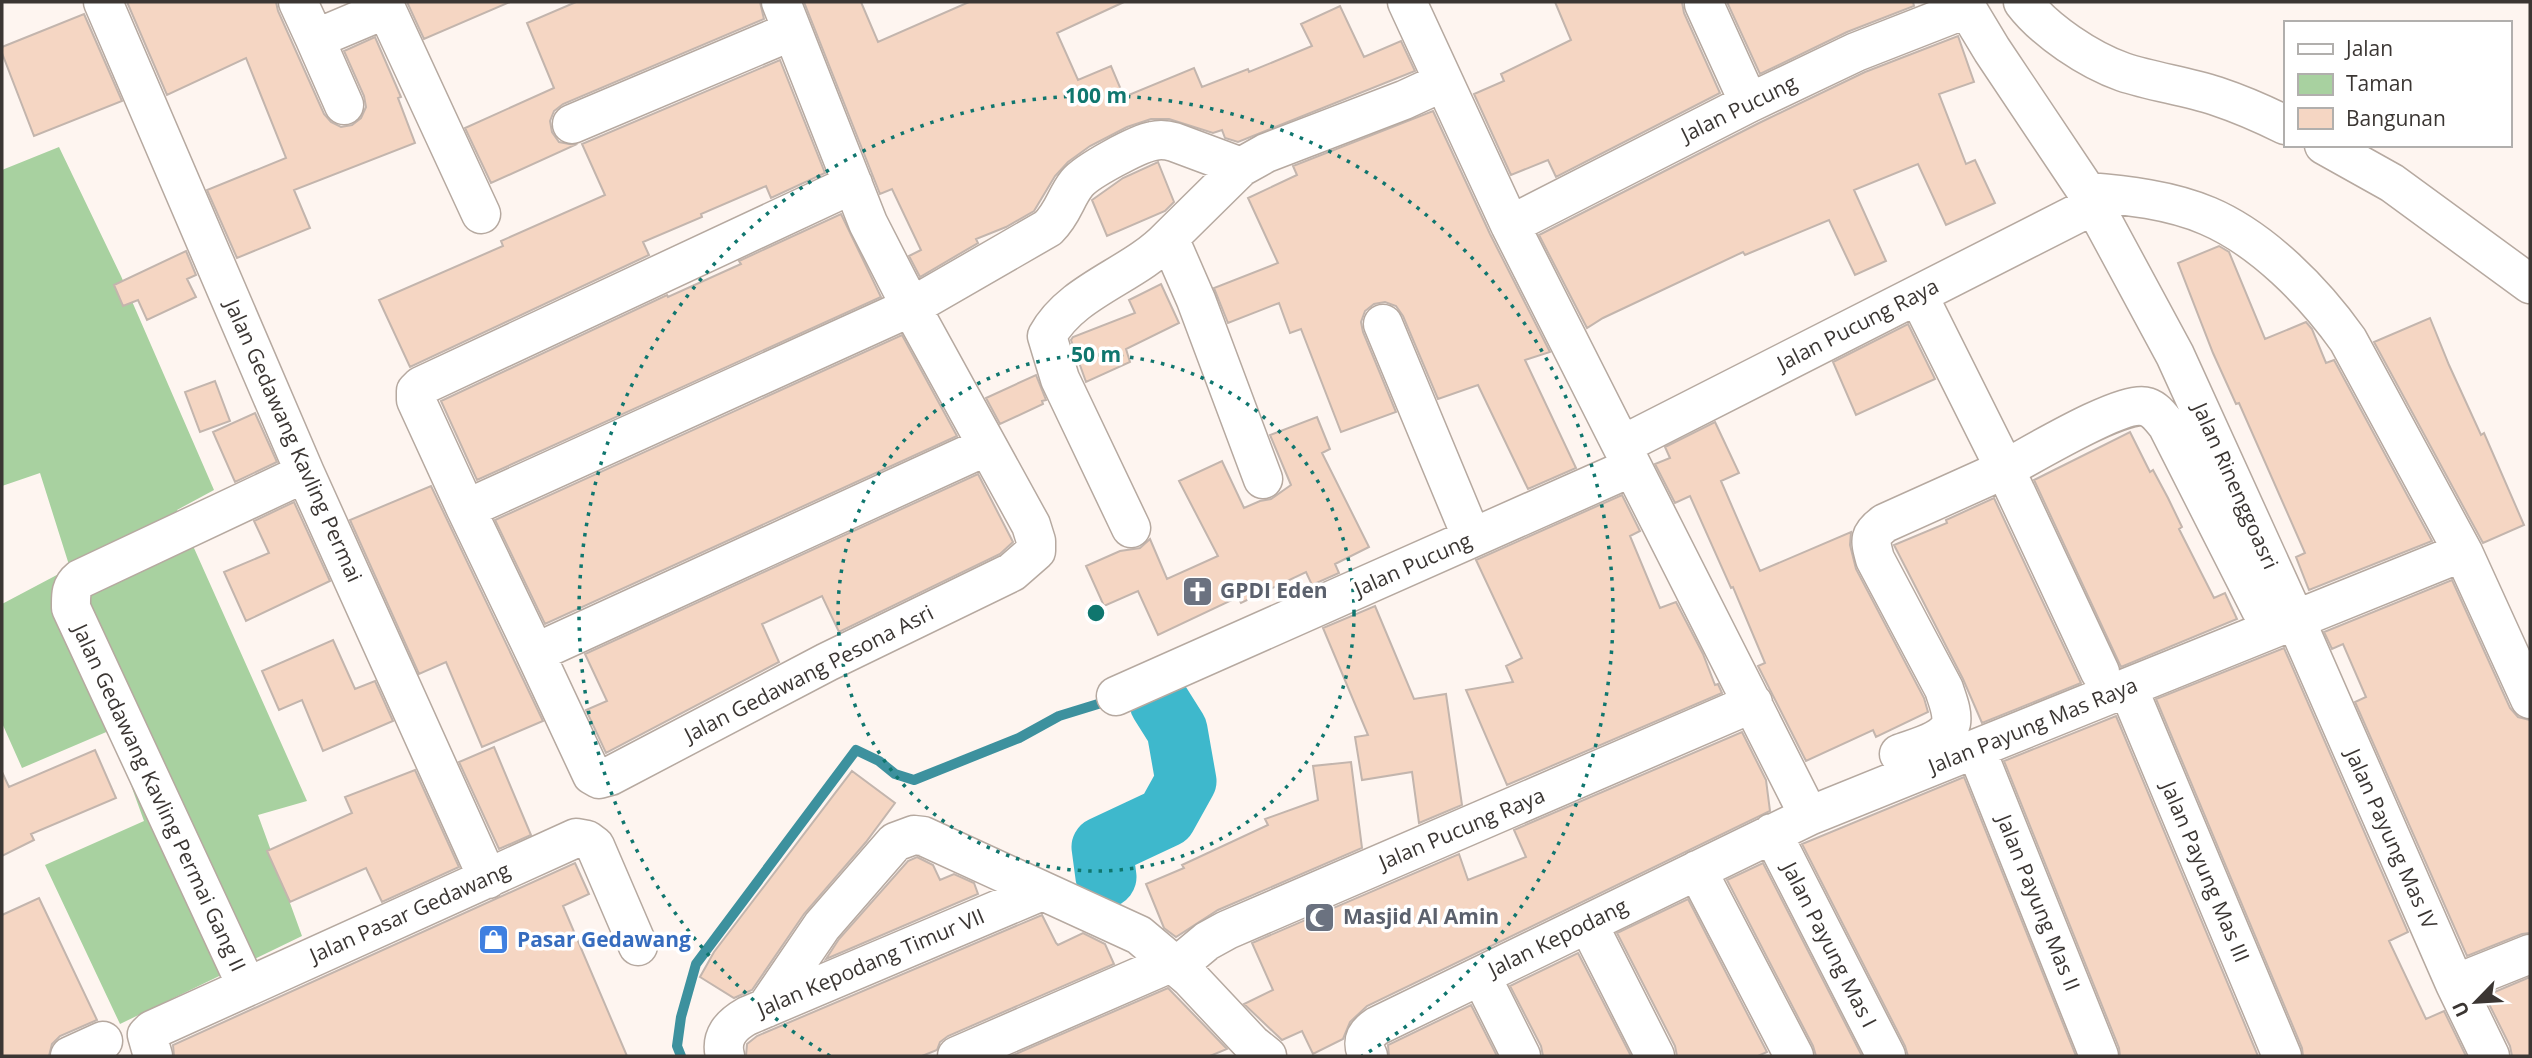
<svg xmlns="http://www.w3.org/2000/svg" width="2532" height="1058" viewBox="0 0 2532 1058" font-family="'Open Sans',sans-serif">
  <rect width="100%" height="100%" fill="#fef5f0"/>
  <path fill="#a8d1a0" d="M 59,147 L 121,276 L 214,490 L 177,510 L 307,801 L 258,815 L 302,936 L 120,1024 L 45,865 L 144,821 L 111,730 L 22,768 L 2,723 L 2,604 L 70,568 L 40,473 L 2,486 L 2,170 Z"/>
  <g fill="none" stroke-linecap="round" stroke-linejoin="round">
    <path stroke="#3d919e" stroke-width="10" d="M 1139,696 L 1160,703
      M 681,1056 L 677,1046 L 681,1017 L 696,964 L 856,750 L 879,761 L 895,774 L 914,780 L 1019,738 L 1059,716 L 1111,700"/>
    <path stroke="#3eb8cc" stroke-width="61" d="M 1106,877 L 1102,847 L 1166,817 L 1186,781 L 1177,730 L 1160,703"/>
  </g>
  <path fill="#f5d6c3" stroke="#c3b5ad" stroke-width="2" d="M 127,2 L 276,2 L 278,11 L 324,114 L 331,122 L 341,127 L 352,125 L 361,118 L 366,107 L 364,96 L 344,51 L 375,37 L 401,97 L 398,98 L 415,143 L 294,190 L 310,228 L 237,258 L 207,190 L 286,158 L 246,58 L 167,95 Z
    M 407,2 L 510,2 L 424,39 Z
    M 576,2 L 760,2 L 764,19 L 563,104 L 554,111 L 550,121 L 552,132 L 559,142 L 575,145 L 491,183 L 465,128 L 554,88 L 527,23 Z
    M 804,2 L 861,2 L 878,42 L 969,2 L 1124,2 L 1057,33 L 1078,80 L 1111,66 L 1124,97 L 1194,68 L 1202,87 L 1248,69 L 1249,72 L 1312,46 L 1301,24 L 1340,6 L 1364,57 L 1401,41 L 1415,71 L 1238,142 L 1225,138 L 1222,130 L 1213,133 L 1169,119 L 1151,119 L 1127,127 L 1090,146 L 1068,162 L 1055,176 L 1034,211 L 1006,227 L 976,239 L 978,243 L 920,277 L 909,256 L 921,250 L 892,189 L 880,194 Z
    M 1555,2 L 1682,2 L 1684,13 L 1720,93 L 1556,177 L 1548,160 L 1511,175 L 1474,94 L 1504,81 L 1501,74 L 1571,40 Z
    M 1727,2 L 1913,2 L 1914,6 L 1847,32 L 1760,74 Z
    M 84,14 L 122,101 L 34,136 L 2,53 L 2,47 Z
    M 1958,36 L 1974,82 L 1939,94 L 1966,164 L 1975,160 L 1995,203 L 1946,225 L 1918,164 L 1854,190 L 1886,261 L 1855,275 L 1829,220 L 1745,255 L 1743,252 L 1603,318 L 1587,328 L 1539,235 L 1759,123 L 1865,72 Z
    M 780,60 L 825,173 L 771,198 L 766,186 L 701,214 L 702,217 L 643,242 L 649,255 L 410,367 L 379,300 L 503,246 L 501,241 L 605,195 L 582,144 Z
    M 1433,111 L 1490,234 L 1550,352 L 1525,360 L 1576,468 L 1528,489 L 1478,385 L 1438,399 L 1403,316 L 1396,306 L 1385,302 L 1374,304 L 1365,311 L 1361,322 L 1363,332 L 1396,412 L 1341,432 L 1301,329 L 1290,333 L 1279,303 L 1228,323 L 1214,288 L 1278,263 L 1248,198 L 1297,175 L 1293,166 Z
    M 1158,162 L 1174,202 L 1165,211 L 1107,236 L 1092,200 L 1123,178 Z
    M 841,214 L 881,297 L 477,480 L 441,401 L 667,295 L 668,297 L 741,264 L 739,261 Z
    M 2219,246 L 2229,252 L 2265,339 L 2306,322 L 2312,329 L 2326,363 L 2334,360 L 2432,541 L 2309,590 L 2296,557 L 2305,553 L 2239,403 L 2236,404 L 2213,353 L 2178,263 Z
    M 186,251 L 196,275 L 187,279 L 196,297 L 147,320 L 138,300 L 123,306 L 114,285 Z
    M 1161,284 L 1179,323 L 1126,349 L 1130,362 L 1086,382 L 1071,340 L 1073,337 L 1135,313 L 1129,300 Z
    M 2430,318 L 2449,365 L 2481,435 L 2484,433 L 2524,525 L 2483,543 L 2374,342 Z
    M 1908,324 L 1935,379 L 1856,415 L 1833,362 Z
    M 902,335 L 957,436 L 545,624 L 495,520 Z
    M 1036,375 L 1046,400 L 1042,401 L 1043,404 L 1000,424 L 986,398 Z
    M 215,381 L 230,421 L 200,432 L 185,392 Z
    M 255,413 L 277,462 L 235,482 L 213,432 Z
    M 1317,417 L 1330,449 L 1322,453 L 1369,547 L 1335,564 L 1339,573 L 1312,585 L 1306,572 L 1241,603 L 1238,597 L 1158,635 L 1138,591 L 1104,606 L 1086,566 L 1120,551 L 1140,548 L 1150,539 L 1167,579 L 1218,556 L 1179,481 L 1222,461 L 1244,508 L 1260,501 L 1271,499 L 1291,485 L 1270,435 Z
    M 1715,422 L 1739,473 L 1721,481 L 1760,571 L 1851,532 L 1850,545 L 1856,569 L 1924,698 L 1928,712 L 1876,737 L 1873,730 L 1806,761 L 1758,666 L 1765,663 L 1733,587 L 1731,588 L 1690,496 L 1675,503 L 1655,464 L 1670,458 L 1665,447 Z
    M 2130,432 L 2150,472 L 2153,470 L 2168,498 L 2182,527 L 2179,529 L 2214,598 L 2225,593 L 2237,619 L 2121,667 L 2034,480 Z
    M 978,474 L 1013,542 L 1000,554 L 839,632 L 822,596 L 762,624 L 779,662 L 606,753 L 586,710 L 607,701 L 585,654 Z
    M 431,486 L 543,721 L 482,747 L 446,662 L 419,674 L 350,520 Z
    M 1622,495 L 1640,531 L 1630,536 L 1660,608 L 1676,602 L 1703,654 L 1715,685 L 1718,684 L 1722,693 L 1507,785 L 1466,690 L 1513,682 L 1506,666 L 1522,658 L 1476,560 Z
    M 1994,498 L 2081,683 L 1982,723 L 1963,679 L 1894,545 L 1947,523 L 1946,520 Z
    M 294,502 L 330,581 L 246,621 L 224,572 L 269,553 L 254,521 Z
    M 2452,580 L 2510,708 L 2518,717 L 2530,720 L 2530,933 L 2522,934 L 2467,956 L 2355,702 L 2366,697 L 2343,644 L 2332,649 L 2324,632 Z
    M 1375,606 L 1414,699 L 1446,694 L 1462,805 L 1419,823 L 1412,772 L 1362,780 L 1355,737 L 1368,735 L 1323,628 Z
    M 333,640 L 355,689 L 375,681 L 393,721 L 323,751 L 302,700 L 279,710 L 262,671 Z
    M 2284,648 L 2408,932 L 2389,941 L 2426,1019 L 2444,1011 L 2466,1056 L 2303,1056 L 2302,1048 L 2156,699 Z
    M 2116,716 L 2258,1056 L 2120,1056 L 2119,1048 L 2004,761 Z
    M 1742,732 L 1766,780 L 1770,811 L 1367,1006 L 1350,1022 L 1343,1039 L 1313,1054 L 1302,1031 L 1282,1040 L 1244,1004 L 1273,990 L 1252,943 L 1459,854 L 1468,880 L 1526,857 L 1514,830 Z
    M 494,747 L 531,835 L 499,849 L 459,762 Z
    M 95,750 L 116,798 L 31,834 L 34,840 L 2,856 L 2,772 L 9,787 Z
    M 1351,762 L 1362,848 L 1218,910 L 1176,937 L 1164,928 L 1146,884 L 1184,868 L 1182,865 L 1268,825 L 1265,819 L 1318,800 L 1313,766 Z
    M 415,770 L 459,867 L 382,902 L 366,868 L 290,902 L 267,851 L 352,813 L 345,797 Z
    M 852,771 L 895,803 L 866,842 L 804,914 L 752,990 L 734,998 L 700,977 L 714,952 Z
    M 1964,777 L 2076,1056 L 1908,1056 L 1905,1046 L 1802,844 Z
    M 917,857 L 933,865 L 940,880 L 954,874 L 974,883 L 978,894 L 826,959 L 839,939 L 908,861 Z
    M 575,863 L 589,894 L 563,906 L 627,1056 L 174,1056 L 173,1045 Z
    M 1763,863 L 1862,1056 L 1816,1056 L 1813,1046 L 1727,880 Z
    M 39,898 L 97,1020 L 60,1036 L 52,1044 L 49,1056 L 2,1056 L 2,915 Z
    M 1688,899 L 1767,1052 L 1758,1056 L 1677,1056 L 1675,1046 L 1617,933 Z
    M 1042,915 L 1056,943 L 1058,945 L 1083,933 L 1105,944 L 1114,964 L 948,1036 L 940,1042 L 937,1050 L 922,1056 L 746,1056 L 747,1044 L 757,1036 Z
    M 1578,953 L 1631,1056 L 1543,1056 L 1541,1046 L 1510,986 Z
    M 2530,977 L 2530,1056 L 2512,1056 L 2510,1046 L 2485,996 Z
    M 1168,988 L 1227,1049 L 1210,1056 L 1011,1056 Z
    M 1471,1005 L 1497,1056 L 1389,1056 L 1388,1045 Z"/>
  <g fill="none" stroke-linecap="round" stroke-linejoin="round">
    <defs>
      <path id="minor" d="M 103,2 L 305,473 L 488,879
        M 298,2 L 315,39
        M 383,2 L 481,214
        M 781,2 L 868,223 L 911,307 L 1031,525 L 1036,541 L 1036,551 L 1012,572 L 827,662 L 610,776 L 599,779 L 592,775 L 535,653 L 987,446
        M 1407,2 L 1510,225 L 1809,816
        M 1963,2 L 1992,50 L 2087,192 L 2175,355 L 2296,621 L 2455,984 L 2490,1056
        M 2023,2 C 2045,31 2089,60 2123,72 C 2153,82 2186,86 2216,96 C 2240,104 2263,114 2285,125
        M 1704,4 L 1749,103
        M 344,105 L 315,39 L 386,9
        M 572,124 L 792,31
        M 2324,145 L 2392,183 L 2530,284
        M 2087,192 C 2126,195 2171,200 2208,216 C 2262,239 2314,292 2348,340 L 2463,552 L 2530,699
        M 1510,225 L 1749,103 L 1856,52 L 1966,9
        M 1383,324 L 1472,538
        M 1622,445 L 2094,205
        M 1263,479 L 1196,300 L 1169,238 L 1241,167 L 1266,153 L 1404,100 L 1443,82
        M 466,509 L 416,400 L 416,391 L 421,386 L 853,184
        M 1131,528 L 1060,379 L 1047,336 C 1072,290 1133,276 1169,238
        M 535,653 L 466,509 L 911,307 L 1048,228 C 1064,212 1065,198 1077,183 C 1087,171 1137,144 1153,141 C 1161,139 1167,140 1174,142 L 1241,167
        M 2100,672 L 2005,469 C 2030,456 2123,399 2147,407 C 2156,410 2161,418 2167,425 L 2261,610
        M 2128,688 L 2282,1056
        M 1116,696 L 1632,467
        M 1976,749 L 2099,1056
        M 1899,754 C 1914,748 1947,741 1951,723 C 1953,712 1947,699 1944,689 L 1875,559 C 1870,540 1868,535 1885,523 L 2005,469 L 1918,295
        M 1772,833 L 1886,1056
        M 1697,870 L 1794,1056
        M 1588,924 L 1655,1056
        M 1177,966 L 1207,941 L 1227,930 L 1753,703
        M 1481,976 L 1521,1056
        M 2455,984 L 2530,954
        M 247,987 L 71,608 C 71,596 70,587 80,579 L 305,473
        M 766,1008 L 822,926 L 895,842 L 914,835 L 923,836 L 1139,935 L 1190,978 L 1252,1044 L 1267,1056
        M 70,1056 L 103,1041
        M 153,1056 L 147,1035 L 152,1030 L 576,838 L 587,840 L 595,846 L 638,946
        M 725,1056 C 720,1037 731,1025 747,1016 L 1042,891
        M 957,1056 L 1173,962
        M 1368,1056 C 1361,1042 1365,1034 1377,1026 L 1809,816 L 2463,552"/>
    </defs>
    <use href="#minor" stroke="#b6a9a0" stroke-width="41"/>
    <use href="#minor" stroke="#fff" stroke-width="38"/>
  </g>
  <g fill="none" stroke="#0f766e" stroke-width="3.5" stroke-dasharray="3.5 7">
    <circle cx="1096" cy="613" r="258"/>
    <path d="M830 1056A517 517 0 1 1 1362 1056"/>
  </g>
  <defs>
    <symbol id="church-square" viewBox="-11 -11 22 22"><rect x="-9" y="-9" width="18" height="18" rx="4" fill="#6b7280" stroke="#fff"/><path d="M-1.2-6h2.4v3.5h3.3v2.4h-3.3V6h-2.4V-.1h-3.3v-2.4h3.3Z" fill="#fff"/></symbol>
    <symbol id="mosque-square" viewBox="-11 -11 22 22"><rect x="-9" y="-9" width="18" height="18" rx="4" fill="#6b7280" stroke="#fff"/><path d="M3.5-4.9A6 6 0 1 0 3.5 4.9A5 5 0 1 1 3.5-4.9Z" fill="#fff"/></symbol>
    <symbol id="shop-square" viewBox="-11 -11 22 22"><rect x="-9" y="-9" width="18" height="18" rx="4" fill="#3f7fe0" stroke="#fff"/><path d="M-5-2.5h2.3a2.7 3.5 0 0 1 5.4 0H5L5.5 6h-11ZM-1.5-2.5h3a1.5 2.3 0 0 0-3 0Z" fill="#fff"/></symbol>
  </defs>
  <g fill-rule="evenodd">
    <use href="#church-square" x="1180" y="574" width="35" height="35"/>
    <use href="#mosque-square" x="1302" y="900" width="35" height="35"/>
    <use href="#shop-square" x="476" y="922" width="35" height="35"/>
  </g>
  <g text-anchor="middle" stroke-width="7" stroke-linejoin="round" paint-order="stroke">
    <g font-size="21" fill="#3b3633" stroke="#fff">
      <text transform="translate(1739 109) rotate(-26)" y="7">Jalan Pucung</text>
      <text transform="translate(1858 325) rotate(-27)" y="7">Jalan Pucung Raya</text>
      <text transform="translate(293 441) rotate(66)" y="7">Jalan Gedawang Kavling Permai</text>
      <text transform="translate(2235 486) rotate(66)" y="7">Jalan Rinenggoasri</text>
      <text transform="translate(1413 565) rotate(-24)" y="7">Jalan Pucung</text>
      <text transform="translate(809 674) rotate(-27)" y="7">Jalan Gedawang Pesona Asri</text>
      <text transform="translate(2033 726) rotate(-22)" y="7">Jalan Payung Mas Raya</text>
      <text transform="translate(159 798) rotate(65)" y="7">Jalan Gedawang Kavling Permai Gang II</text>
      <text transform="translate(1462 829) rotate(-23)" y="7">Jalan Pucung Raya</text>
      <text transform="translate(2391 839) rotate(66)" y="7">Jalan Payung Mas IV</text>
      <text transform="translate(2205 872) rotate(67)" y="7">Jalan Payung Mas III</text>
      <text transform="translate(2038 903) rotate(68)" y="7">Jalan Payung Mas II</text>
      <text transform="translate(410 913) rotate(-24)" y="7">Jalan Pasar Gedawang</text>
      <text transform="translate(1558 938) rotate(-26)" y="7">Jalan Kepodang</text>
      <text transform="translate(1829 945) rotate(63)" y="7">Jalan Payung Mas I</text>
      <text transform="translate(871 963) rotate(-23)" y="7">Jalan Kepodang Timur VII</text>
    </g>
    <g font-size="21" font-weight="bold" fill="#5b616d" stroke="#fff" text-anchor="start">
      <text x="1220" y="598">GPDI Eden</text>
      <text x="1343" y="924">Masjid Al Amin</text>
    </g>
    <g font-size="21" font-weight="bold" fill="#366cbe" stroke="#fff" text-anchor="start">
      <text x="517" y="947">Pasar Gedawang</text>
    </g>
  </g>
  <circle cx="1096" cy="613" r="10" fill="#0f766e" stroke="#fff" stroke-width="3.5"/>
  <g font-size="21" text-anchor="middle" font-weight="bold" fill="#0f766e" stroke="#fff" stroke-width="7" stroke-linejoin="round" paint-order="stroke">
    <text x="1096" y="103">100 m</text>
    <text x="1096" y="362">50 m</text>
  </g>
  <rect width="2532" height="1058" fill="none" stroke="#3b3633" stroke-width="7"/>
  <rect x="2284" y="21" width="228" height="126" fill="#ffffff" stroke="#b1afad" stroke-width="2"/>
  <rect x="2298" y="44" width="35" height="10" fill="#ffffff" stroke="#b1afad" stroke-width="2"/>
  <text x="2346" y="56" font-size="21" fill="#3b3633">Jalan</text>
  <rect x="2298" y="74" width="35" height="21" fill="#a8d1a0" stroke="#b1afad" stroke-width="2"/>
  <text x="2346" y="91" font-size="21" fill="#3b3633">Taman</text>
  <rect x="2298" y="108" width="35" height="21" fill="#f5d6c3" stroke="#b1afad" stroke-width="2"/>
  <text x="2346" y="126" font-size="21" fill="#3b3633">Bangunan</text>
  <g transform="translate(2476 1002) rotate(245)" stroke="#ffffff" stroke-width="5" paint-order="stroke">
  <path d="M0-5L12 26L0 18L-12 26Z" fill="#3b3633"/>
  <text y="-10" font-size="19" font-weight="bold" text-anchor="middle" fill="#3b3633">U</text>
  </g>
</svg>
